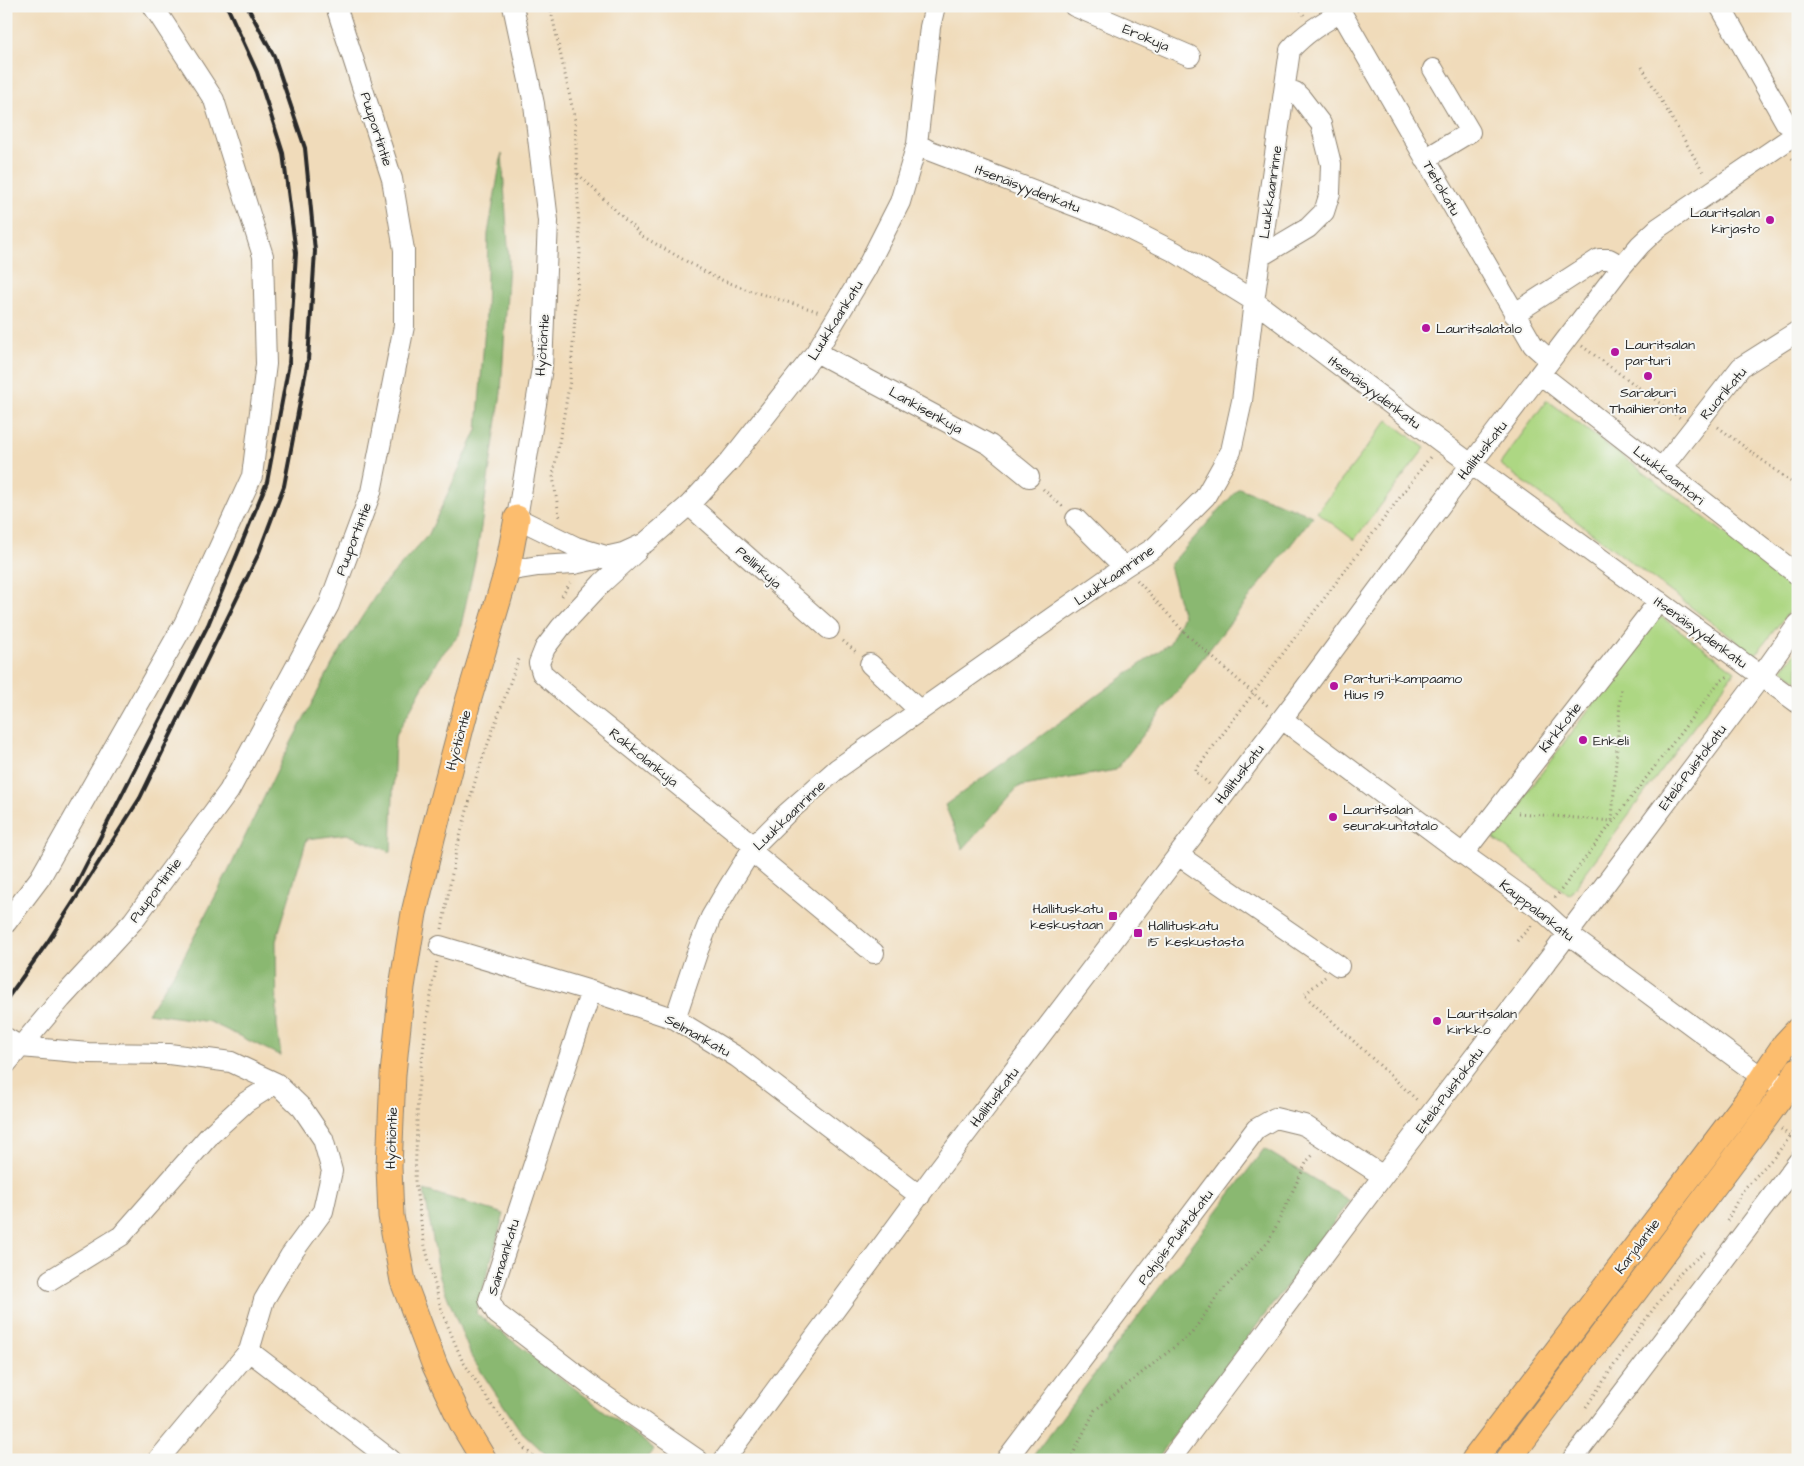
<svg xmlns="http://www.w3.org/2000/svg" width="1804" height="1466" viewBox="0 0 1804 1466" font-family="'Architects Daughter',sans-serif">
  <rect width="100%" height="100%" fill="#f6f6f2"/>
  <filter id="ink" filterUnits="userSpaceOnUse"><feTurbulence type="fractalNoise" baseFrequency=".02" numOctaves="2"/><feDisplacementMap in="SourceGraphic" scale="10" xChannelSelector="R" yChannelSelector="G"/><feConvolveMatrix kernelMatrix="1 2 1 2 8 2 1 2 1" color-interpolation-filters="sRGB"/></filter>
  <filter id="wash" filterUnits="userSpaceOnUse"><feTurbulence type="fractalNoise" baseFrequency=".0096" numOctaves="4" result="noise"/><feDisplacementMap in="SourceGraphic" scale="20" xChannelSelector="R" yChannelSelector="G"/><feGaussianBlur stdDeviation="1.12" result="paint"/><feColorMatrix in="noise" values="0 0 0 0 0 0 0 0 0 0 0 0 0 0 0 0 0 1.4 0 .05"/><feComposite in="paint" operator="in"/></filter>
  <g filter="url(#wash)">
    <rect width="100%" height="100%" fill="#f0dbba"/>
    <path fill="#add783" stroke="#6c8157" d="M 1547,400 L 1798,588 L 1798,600 L 1755,655 L 1500,464 Z
      M 1388,420 L 1425,448 L 1354,540 L 1317,512 Z
      M 1659,615 L 1735,671 L 1569,895 L 1493,838 Z
      M 1798,650 L 1798,681 L 1782,669 Z"/>
    <path fill="#8ab871" stroke="#5a724e" d="M 502,153 L 509,261 L 501,393 L 478,547 L 459,635 L 438,659 L 395,737 L 391,852 L 347,834 L 307,839 L 276,941 L 277,1026 L 281,1056 L 210,1022 L 148,1013 L 182,960 L 227,874 L 281,762 L 334,661 L 381,587 L 429,534 L 477,430 L 486,314 L 488,234 Z
      M 1239,488 L 1313,516 L 1116,770 L 1018,787 L 963,849 L 945,805 L 1170,643 L 1183,616 L 1169,566 Z
      M 1264,1149 L 1350,1201 L 1156,1460 L 1030,1460 Z
      M 424,1190 L 504,1214 L 476,1313 L 654,1449 L 645,1460 L 552,1460 L 520,1430 L 472,1358 L 440,1278 Z"/>
  </g>
  <g filter="url(#ink)">
    <g fill="none" stroke-linecap="round" stroke-linejoin="round">
      <defs>
        <path id="minor" d="M 513,6 L 534,104 L 548,221 L 542,368 L 517,518 L 576,547 L 606,556
          M 1074,6 L 1190,56
          M 1720,6 L 1786,123
          M 917,144 L 928,150 L 1109,219 L 1175,252 L 1254,301 L 1441,442 L 1798,703
          M 1425,159 L 1470,132 L 1433,69
          M 1261,256 L 1308,228 L 1324,212 L 1330,193 L 1331,164 L 1321,124 L 1301,98 L 1295,92 L 1285,89
          M 1514,314 L 1599,259 L 1609,259 L 1622,266
          M 816,352 L 990,445 L 1029,477
          M 1540,374 L 1798,575
          M 1661,469 L 1741,367 L 1798,331
          M 689,505 L 829,629
          M 1076,519 L 1124,567
          M 637,551 L 602,583 L 561,627 L 545,648 L 539,663 L 542,673 L 580,706 L 754,846
          M 507,571 L 538,566 L 574,564 L 623,553 L 645,543 L 689,505 L 730,461 L 816,352 L 866,269 L 900,202 L 917,144 L 930,27 L 935,6
          M 870,664 L 920,711
          M 1282,719 L 1463,854 L 1544,912 L 1568,934 L 1752,1070 L 1777,1083
          M 751,851 L 874,953
          M 1463,854 L 1659,601
          M 1178,855 L 1339,966
          M 6,923 L 40,878 L 184,624 L 252,476 L 266,364 L 263,256 L 214,100 L 153,6
          M 440,946 L 591,991 L 675,1019 L 737,1057 L 920,1196
          M 591,991 L 489,1300 L 497,1314 L 595,1389 L 698,1460
          M 675,1019 L 698,950 L 711,917 L 728,888 L 754,846 L 786,814 L 837,769 L 1124,567 L 1154,548 L 1205,497 L 1231,451 L 1242,401 L 1254,301 L 1290,50 C 1305,33 1322,23 1341,12 L 1533,345 L 1550,360
          M 6,1038 L 21,1047 L 88,1053 L 169,1054 L 231,1062 L 276,1083 L 302,1108 L 323,1139 L 332,1171 L 323,1211 L 290,1256 L 264,1300 L 249,1351 L 158,1460
          M 6,1064 L 61,999 L 133,921 L 229,791 L 329,605 L 371,492 L 404,326 L 404,250 L 392,179 L 336,6
          M 50,1280 L 121,1236 L 210,1135 L 246,1102 L 276,1083
          M 249,1351 L 391,1460
          M 724,1460 L 936,1173 L 1297,699 L 1463,475 L 1622,266 L 1640,245 L 1658,228 L 1798,133
          M 1006,1460 L 1256,1129 L 1275,1118 L 1304,1125 L 1383,1176
          M 1170,1460 L 1383,1176 L 1555,951 L 1754,686 L 1798,624
          M 1572,1460 L 1798,1162"/>
        <path id="major" d="M 484,1460 L 462,1423 L 435,1366 L 403,1281 L 391,1216 L 389,1167 L 393,1074 L 402,987 L 414,913 L 432,838 L 467,705 L 507,571 L 517,518
          M 1474,1460 L 1746,1102 L 1785,1044 L 1798,1030
          M 1508,1460 L 1766,1117 L 1787,1088 L 1798,1070"/>
      </defs>
      <use href="#minor" stroke="#8e8372" stroke-width="22"/>
      <use href="#major" stroke="#8e8372" stroke-width="27"/>
      <path stroke="#8e8372" stroke-width="3" stroke-dasharray="1 4" stroke-linecap="butt" d="M 550,6 L 575,120 L 580,254 L 570,381 L 553,476 L 559,515 L 561,518
        M 1298,6 L 1304,15
        M 1642,67 L 1704,174
        M 1792,158 L 1798,166
        M 578,174 L 642,236 L 714,277 L 748,290 L 820,312
        M 1582,346 L 1680,418
        M 1718,427 L 1798,487
        M 1043,489 L 1064,508
        M 1137,580 L 1186,634 L 1269,707
        M 562,596 L 570,583
        M 843,641 L 857,653
        M 1209,784 L 1195,771 L 1430,457
        M 1518,813 L 1612,821 L 1621,686
        M 1555,898 L 1719,682 L 1730,675
        M 442,929 L 456,851 L 477,774 L 516,666 L 520,657
        M 1517,941 L 1532,925
        M 437,962 L 428,1012 L 418,1091 L 415,1182 L 424,1242 L 442,1312 L 462,1360 L 491,1404 L 525,1449 L 537,1460
        M 1325,977 L 1304,995 L 1418,1101
        M 1781,1129 L 1790,1136
        M 1727,1221 L 1742,1191 L 1774,1157 L 1798,1127
        M 1586,1407 L 1637,1331 L 1683,1269 L 1705,1252
        M 1070,1460 L 1095,1410 L 1192,1333 L 1218,1295 L 1269,1241 L 1307,1161 L 1315,1153"/>
      <use href="#minor" stroke="#fff" stroke-width="20"/>
      <use href="#major" stroke="#fcbd6e" stroke-width="25"/>
      <path stroke="#2b2b2b" stroke-width="4" d="M 73,891 L 208,625 L 267,482 L 289,364 L 296,253 L 283,153 L 257,72 L 227,6
        M 6,1000 L 47,943 L 140,798 L 258,555 L 284,486 L 308,360 L 315,251 L 305,148 L 274,56 L 247,6"/>
    </g>
  </g>
  <g fill="#b5179e" stroke="#f6f6f2" stroke-width="2">
    <circle cx="1770" cy="220" r="5"/>
    <circle cx="1426" cy="328" r="5"/>
    <circle cx="1615" cy="352" r="5"/>
    <circle cx="1648" cy="376" r="5"/>
    <circle cx="1334" cy="686" r="5"/>
    <circle cx="1583" cy="740" r="5"/>
    <circle cx="1333" cy="817" r="5"/>
    <rect x="1108" y="911" width="10" height="10" rx="2.5"/>
    <rect x="1133" y="928" width="10" height="10" rx="2.5"/>
    <circle cx="1437" cy="1021" r="5"/>
  </g>
  <g text-anchor="middle" stroke-width="4" stroke-linejoin="round" paint-order="stroke">
    <g font-size="14" fill="#2b2b2b" stroke="#f6f6f2">
      <text transform="translate(1146 37) rotate(23)" y="5">Erokuja</text>
      <text transform="translate(377 129) rotate(72)" y="5">Puuportintie</text>
      <text transform="translate(1028 188) rotate(21)" y="5">Itsenäisyydenkatu</text>
      <text transform="translate(1442 188) rotate(60)" y="5">Tietokatu</text>
      <text transform="translate(1270 192) rotate(-82)" y="5">Luukkaanrinne</text>
      <text transform="translate(835 320) rotate(-58)" y="5">Luukkaankatu</text>
      <text transform="translate(542 345) rotate(-86)" y="5">Hyötiöntie</text>
      <text transform="translate(1375 392) rotate(37)" y="5">Itsenäisyydenkatu</text>
      <text transform="translate(1723 393) rotate(-50)" y="5">Ruorikatu</text>
      <text transform="translate(926 410) rotate(29)" y="5">Lankisenkuja</text>
      <text transform="translate(1482 450) rotate(-52)" y="5">Hallituskatu</text>
      <text transform="translate(1669 475) rotate(38)" y="5">Luukkaantori</text>
      <text transform="translate(353 539) rotate(-69)" y="5">Puuportintie</text>
      <text transform="translate(759 567) rotate(42)" y="5">Pellinkuja</text>
      <text transform="translate(1114 575) rotate(-35)" y="5">Luukkaanrinne</text>
      <text transform="translate(1701 632) rotate(36)" y="5">Itsenäisyydenkatu</text>
      <text transform="translate(1560 727) rotate(-52)" y="5">Kirkkotie</text>
      <text transform="translate(458 740) rotate(-75)" y="5">Hyötiöntie</text>
      <text transform="translate(644 757) rotate(39)" y="5">Rakkolankuja</text>
      <text transform="translate(1692 767) rotate(-53)" y="5">Etelä-Puistokatu</text>
      <text transform="translate(1239 774) rotate(-53)" y="5">Hallituskatu</text>
      <text transform="translate(789 815) rotate(-44)" y="5">Luukkaanrinne</text>
      <text transform="translate(155 890) rotate(-53)" y="5">Puuportintie</text>
      <text transform="translate(1537 910) rotate(38)" y="5">Kauppalankatu</text>
      <text transform="translate(698 1035) rotate(29)" y="5">Selmankatu</text>
      <text transform="translate(1449 1090) rotate(-53)" y="5">Etelä-Puistokatu</text>
      <text transform="translate(994 1097) rotate(-53)" y="5">Hallituskatu</text>
      <text transform="translate(391 1138) rotate(-88)" y="5">Hyötiöntie</text>
      <text transform="translate(1175 1237) rotate(-53)" y="5">Pohjois-Puistokatu</text>
      <text transform="translate(1637 1246) rotate(-53)" y="5">Karjalantie</text>
      <text transform="translate(503 1257) rotate(-73)" y="5">Saimaankatu</text>
    </g>
    <g font-size="14" fill="#2b2b2b" stroke="#f6f6f2" text-anchor="start">
      <text x="1760" y="217" text-anchor="end">Lauritsalan<tspan x="1760" dy="16">kirjasto</tspan></text>
      <text x="1436" y="333">Lauritsalatalo</text>
      <text x="1625" y="349">Lauritsalan<tspan x="1625" dy="16">parturi</tspan></text>
      <text x="1648" y="397" text-anchor="middle">Saraburi<tspan x="1648" dy="16">Thaihieronta</tspan></text>
      <text x="1344" y="683">Parturi-kampaamo<tspan x="1344" dy="16">Hius 19</tspan></text>
      <text x="1593" y="745">Enkeli</text>
      <text x="1343" y="814">Lauritsalan<tspan x="1343" dy="16">seurakuntatalo</tspan></text>
      <text x="1103" y="913" text-anchor="end">Hallituskatu<tspan x="1103" dy="16">keskustaan</tspan></text>
      <text x="1148" y="930">Hallituskatu<tspan x="1148" dy="16">15 keskustasta</tspan></text>
      <text x="1447" y="1018">Lauritsalan<tspan x="1447" dy="16">kirkko</tspan></text>
    </g>
  </g>
  <rect width="1804" height="1466" fill="none" stroke="#f6f6f2" stroke-width="25"/>
</svg>
